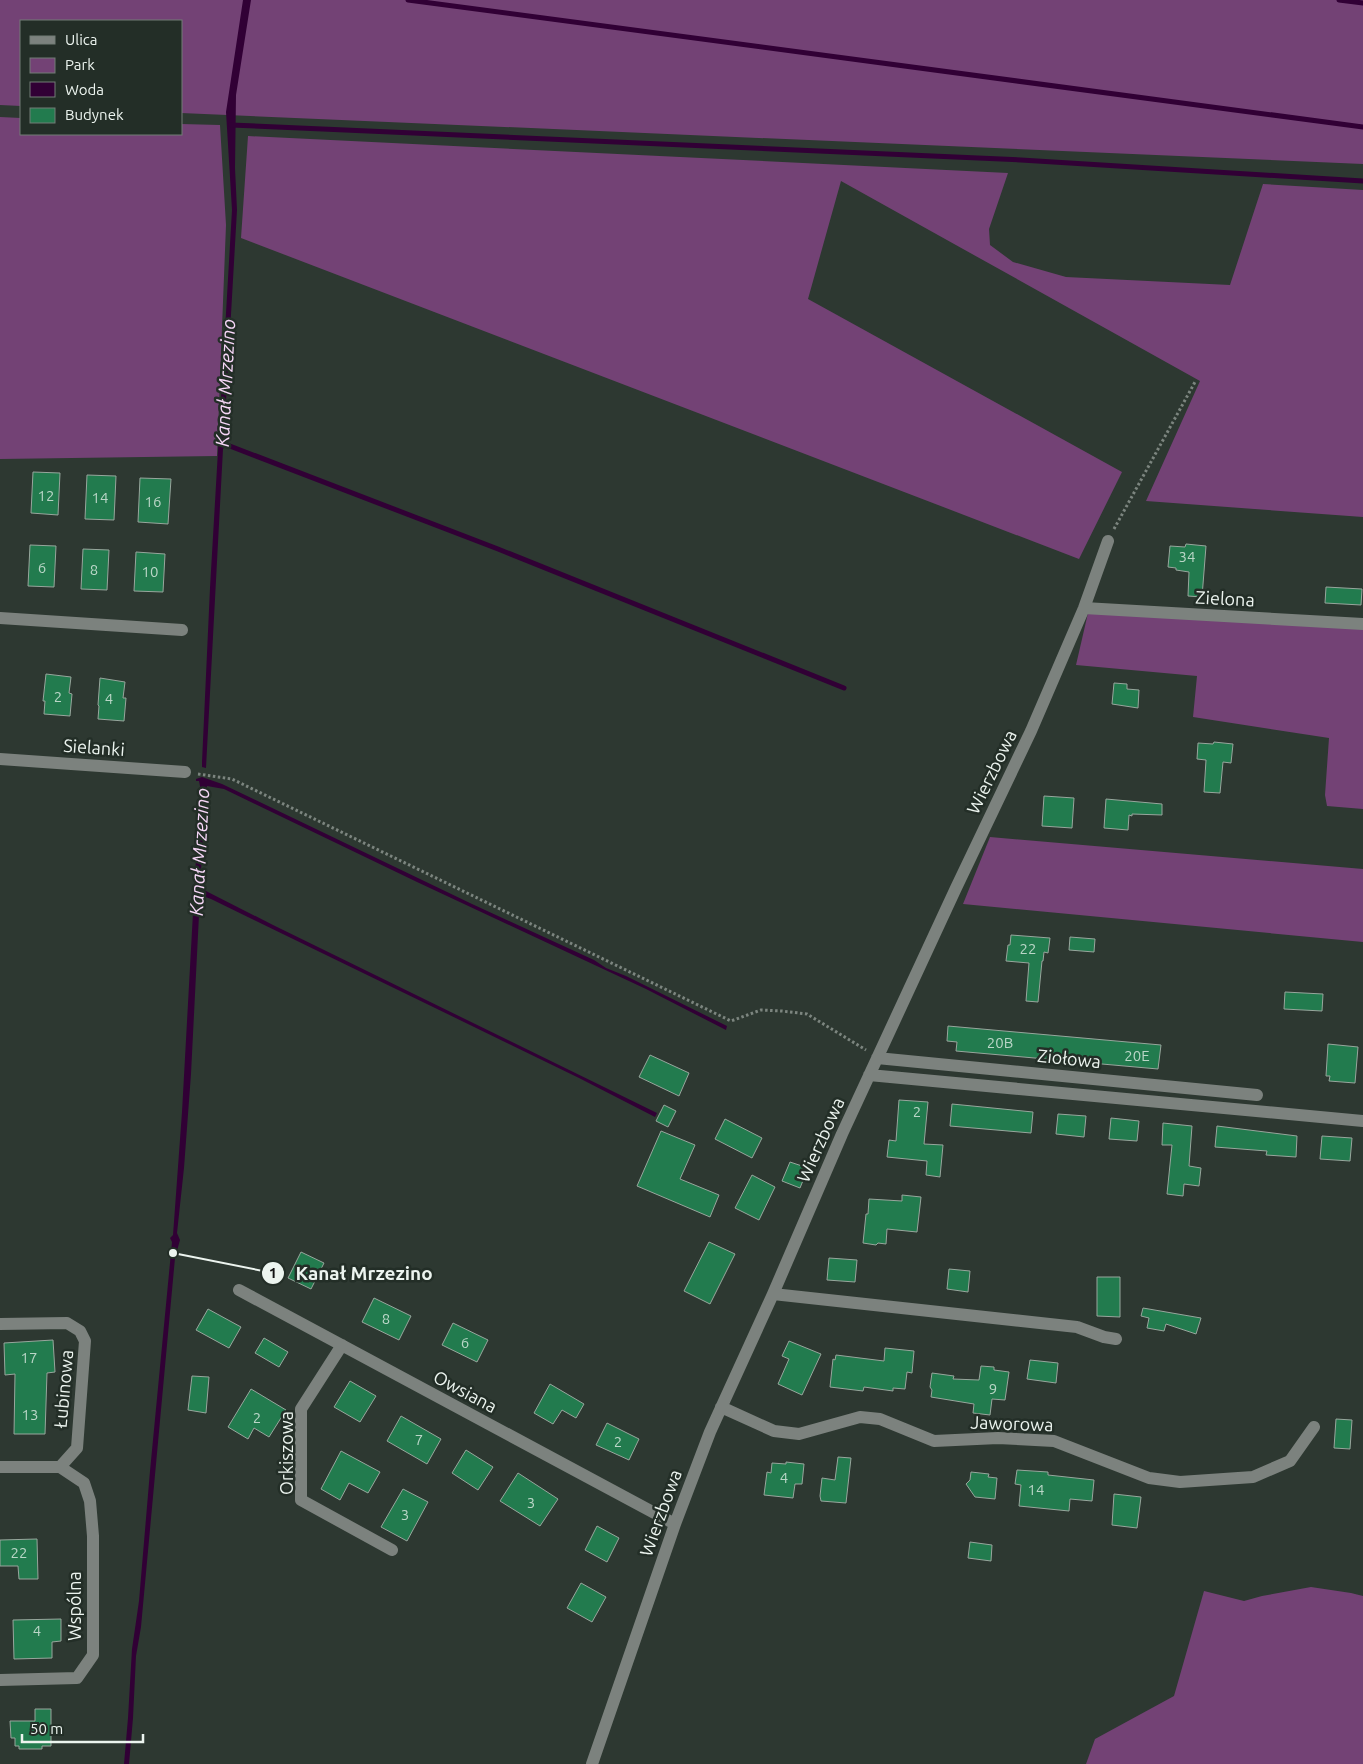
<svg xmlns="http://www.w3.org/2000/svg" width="1363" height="1764" viewBox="0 0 1363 1764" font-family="Ubuntu,sans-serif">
  <rect width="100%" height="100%" fill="#2d3831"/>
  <path fill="#734275" d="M 0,0 L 1363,0 L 1363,164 L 181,113 L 181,21 L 21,21 L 21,106 L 0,105 Z
    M 0,117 L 21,118 L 21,134 L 181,134 L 181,124 L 220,125 L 226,225 L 217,456 L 0,459 Z
    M 248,136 L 1008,173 L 989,229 L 990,245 L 1013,262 L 1066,277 L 1230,285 L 1263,184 L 1363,190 L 1363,517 L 1146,501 L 1200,381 L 841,181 L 808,299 L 1122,472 L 1079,559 L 241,238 Z
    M 1088,613 L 1363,627 L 1363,809 L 1327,806 L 1325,795 L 1329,738 L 1193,717 L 1197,676 L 1076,665 Z
    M 990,837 L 1363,869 L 1363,942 L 963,904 Z
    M 1311,1587 L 1351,1593 L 1363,1596 L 1363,1764 L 1086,1764 L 1095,1739 L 1174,1696 L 1204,1591 L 1244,1601 L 1262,1596 Z"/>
  <path fill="#310035" d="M 243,0 L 251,0 L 236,95 L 235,168 L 237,210 L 224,436 L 225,447 L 223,449 L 206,768 L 202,767 L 202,762 L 210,588 L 232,210 L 226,112 Z
    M 202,777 L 222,784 L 472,904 L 594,960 L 606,968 L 626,976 L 727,1026 L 726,1030 L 646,989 L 417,882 L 224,789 L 207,786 L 200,884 L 202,889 L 273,925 L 657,1113 L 655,1117 L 579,1078 L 211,899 L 200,895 L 191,1074 L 184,1168 L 177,1233 L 180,1240 L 175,1258 L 141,1627 L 136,1656 L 133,1718 L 129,1764 L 124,1764 L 128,1718 L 132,1649 L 139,1601 L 150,1471 L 172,1242 L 170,1238 L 173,1235 L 182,1112 L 200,786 L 199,781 L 196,781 L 196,779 Z"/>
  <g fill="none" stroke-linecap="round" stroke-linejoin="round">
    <path stroke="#310035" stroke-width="5" d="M 408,0 L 1363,127
      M 1339,0 L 1363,3
      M 231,125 L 1021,160 L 1363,181
      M 222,443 L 498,549 L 844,688"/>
  </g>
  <path fill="#227b4e" stroke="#98a69d" d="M 33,472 L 60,473 L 58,515 L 31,513 Z
    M 87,475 L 116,476 L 114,520 L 85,519 Z
    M 140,478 L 171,479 L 168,524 L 138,522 Z
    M 1186,544 L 1206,546 L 1202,597 L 1188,596 L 1189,572 L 1176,570 L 1176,568 L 1168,567 L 1170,546 L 1185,547 Z
    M 30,545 L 56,546 L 54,587 L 28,586 Z
    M 83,549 L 109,550 L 107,590 L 81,589 Z
    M 136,552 L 165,554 L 163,592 L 134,591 Z
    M 1326,587 L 1362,589 L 1361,605 L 1325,603 Z
    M 46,674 L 71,677 L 69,693 L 72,694 L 70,716 L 44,714 L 45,701 L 43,701 Z
    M 100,678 L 125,682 L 123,698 L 126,698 L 124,721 L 98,719 L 99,706 L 98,705 Z
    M 1114,683 L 1127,684 L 1127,689 L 1139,690 L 1138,708 L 1112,704 Z
    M 1214,742 L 1233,744 L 1231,763 L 1223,762 L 1220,793 L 1204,792 L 1206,760 L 1197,759 L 1198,743 L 1213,744 Z
    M 1044,796 L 1074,798 L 1072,828 L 1042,826 Z
    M 1106,799 L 1162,804 L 1162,815 L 1132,814 L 1132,816 L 1129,815 L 1128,830 L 1104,828 Z
    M 1011,935 L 1050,938 L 1048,953 L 1044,952 L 1043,961 L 1042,961 L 1038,1002 L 1026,1001 L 1029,963 L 1006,961 L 1008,945 L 1010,945 Z
    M 1070,937 L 1095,939 L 1094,952 L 1069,950 Z
    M 1285,992 L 1323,994 L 1322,1011 L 1284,1009 Z
    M 948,1026 L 1161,1045 L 1158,1069 L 956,1051 L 957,1042 L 947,1041 Z
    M 1328,1044 L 1358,1047 L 1355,1083 L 1329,1081 L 1330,1076 L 1326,1076 Z
    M 650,1055 L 689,1073 L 679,1096 L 639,1077 Z
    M 899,1100 L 928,1102 L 924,1144 L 943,1145 L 940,1177 L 926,1175 L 927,1161 L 887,1157 L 889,1140 L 896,1141 Z
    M 952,1104 L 1033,1112 L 1031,1133 L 950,1126 Z
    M 664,1105 L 676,1111 L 668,1127 L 656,1121 Z
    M 1058,1114 L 1086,1116 L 1084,1137 L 1056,1134 Z
    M 1111,1118 L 1139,1121 L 1137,1141 L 1109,1139 Z
    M 725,1119 L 762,1138 L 752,1158 L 715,1139 Z
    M 1163,1123 L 1192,1126 L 1189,1166 L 1201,1168 L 1199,1186 L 1184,1184 L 1183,1196 L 1167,1194 L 1172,1145 L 1162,1145 Z
    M 1217,1126 L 1297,1136 L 1296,1157 L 1266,1155 L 1267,1151 L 1215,1147 Z
    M 661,1131 L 695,1145 L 680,1179 L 719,1195 L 710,1217 L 637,1186 Z
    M 1322,1136 L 1352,1138 L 1350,1161 L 1320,1159 Z
    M 790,1162 L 808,1168 L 800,1188 L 782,1181 Z
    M 752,1175 L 775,1187 L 759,1220 L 735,1208 Z
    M 902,1195 L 921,1197 L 917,1232 L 887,1229 L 886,1244 L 878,1243 L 876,1245 L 863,1243 L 866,1214 L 868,1214 L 869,1199 L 902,1201 Z
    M 709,1242 L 735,1254 L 710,1304 L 684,1291 Z
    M 301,1252 L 324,1263 L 311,1289 L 288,1278 Z
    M 829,1258 L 857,1260 L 855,1282 L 827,1280 Z
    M 949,1269 L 970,1271 L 968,1292 L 947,1289 Z
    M 1097,1277 L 1120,1277 L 1120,1317 L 1097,1316 Z
    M 374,1298 L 411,1316 L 399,1340 L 362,1322 Z
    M 1143,1308 L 1201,1318 L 1196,1334 L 1166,1324 L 1164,1331 L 1147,1328 L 1149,1318 L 1141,1316 Z
    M 208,1309 L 241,1327 L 229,1348 L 196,1330 Z
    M 453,1323 L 488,1340 L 477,1362 L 442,1345 Z
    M 264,1338 L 288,1352 L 279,1367 L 255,1353 Z
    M 53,1340 L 55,1372 L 47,1373 L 45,1434 L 14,1434 L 15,1374 L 5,1375 L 4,1343 Z
    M 789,1341 L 821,1354 L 802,1395 L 778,1384 L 789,1359 L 782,1356 Z
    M 885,1348 L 914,1351 L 912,1373 L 907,1372 L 905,1389 L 893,1388 L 893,1391 L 864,1387 L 863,1391 L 830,1387 L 833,1359 L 835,1360 L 836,1355 L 884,1361 Z
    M 1030,1360 L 1058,1363 L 1056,1383 L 1027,1379 Z
    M 981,1366 L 994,1367 L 994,1370 L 1009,1372 L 1005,1400 L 992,1399 L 990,1415 L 973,1413 L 974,1404 L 931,1397 L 932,1390 L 930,1387 L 932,1373 L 954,1376 L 953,1379 L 979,1380 Z
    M 192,1376 L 209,1377 L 206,1413 L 188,1410 Z
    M 350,1381 L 376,1396 L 360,1422 L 334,1407 Z
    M 550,1384 L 584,1404 L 576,1418 L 562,1410 L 553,1424 L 534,1413 Z
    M 251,1389 L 286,1410 L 269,1437 L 254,1428 L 248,1439 L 228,1427 Z
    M 401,1416 L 441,1439 L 427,1464 L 387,1441 Z
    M 1336,1419 L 1352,1420 L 1350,1449 L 1334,1448 Z
    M 607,1423 L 639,1439 L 629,1460 L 596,1445 Z
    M 466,1450 L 493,1467 L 478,1490 L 452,1473 Z
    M 341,1451 L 380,1472 L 368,1493 L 349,1483 L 340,1500 L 321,1489 Z
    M 838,1457 L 851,1458 L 846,1503 L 821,1501 L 820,1496 L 822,1478 L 835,1480 Z
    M 786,1462 L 804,1464 L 802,1484 L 795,1484 L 793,1498 L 764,1495 L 767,1472 L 771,1473 L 772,1463 L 786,1464 Z
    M 1017,1470 L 1048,1472 L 1048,1475 L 1094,1480 L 1092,1501 L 1070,1499 L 1069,1511 L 1019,1506 L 1021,1485 L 1015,1484 Z
    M 971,1472 L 989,1474 L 988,1477 L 997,1478 L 995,1499 L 975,1497 L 966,1484 L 970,1480 Z
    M 518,1473 L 558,1499 L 540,1526 L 500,1501 Z
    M 403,1489 L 428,1502 L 407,1541 L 381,1527 Z
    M 1114,1494 L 1141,1497 L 1137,1528 L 1112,1525 Z
    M 597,1526 L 619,1538 L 607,1562 L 585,1550 Z
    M 37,1539 L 38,1579 L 19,1579 L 18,1566 L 0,1566 L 0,1540 Z
    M 970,1542 L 992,1545 L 991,1561 L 968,1558 Z
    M 581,1583 L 606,1597 L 592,1622 L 567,1608 Z
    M 61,1619 L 61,1641 L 52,1642 L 52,1658 L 14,1659 L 13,1620 Z
    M 35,1709 L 51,1709 L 51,1746 L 42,1746 L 42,1749 L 19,1749 L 19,1746 L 15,1746 L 15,1738 L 11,1738 L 10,1721 L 35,1721 Z"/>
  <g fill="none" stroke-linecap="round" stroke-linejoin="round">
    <path stroke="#7c857f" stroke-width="3" stroke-dasharray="2.5 2.5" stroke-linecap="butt" d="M 1114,529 L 1195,382
      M 198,774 L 232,779 L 731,1021 L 761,1010 L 782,1011 L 807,1014 L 866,1050"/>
    <path stroke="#7c827e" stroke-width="12" d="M 1084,608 L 1363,624
      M 0,618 L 182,630
      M 0,759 L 185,772
      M 877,1058 L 1257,1095
      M 869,1075 L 1363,1121
      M 239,1290 L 675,1524
      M 773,1294 L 1077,1327 L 1104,1337 L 1116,1339
      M 0,1324 L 67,1323 L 80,1331 L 85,1341 L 77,1448 L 60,1467 L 0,1467
      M 342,1345 L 301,1409 L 301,1500 L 392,1550
      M 721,1407 L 774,1431 L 799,1434 L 860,1417 L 880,1419 L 934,1441 L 998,1438 L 1054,1441 L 1149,1478 L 1180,1482 L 1253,1477 L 1290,1461 L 1314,1427
      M 0,1680 L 77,1678 L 93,1655 L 93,1536 L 90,1501 L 84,1483 L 60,1467
      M 592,1764 L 675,1524 L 710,1432 L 773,1294 L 842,1134 L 956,888 L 1031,731 L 1084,608 L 1108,541"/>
  </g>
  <g text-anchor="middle" stroke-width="5" stroke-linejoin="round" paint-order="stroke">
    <g font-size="15" fill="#bad6c7">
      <text x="46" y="501">12</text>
      <text x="100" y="503">14</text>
      <text x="153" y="507">16</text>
      <text x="1187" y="562">34</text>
      <text x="42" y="573">6</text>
      <text x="94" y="575">8</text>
      <text x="150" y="577">10</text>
      <text x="58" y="702">2</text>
      <text x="109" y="704">4</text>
      <text x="1028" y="954">22</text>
      <text x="1000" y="1048">20B</text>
      <text x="1137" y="1061">20E</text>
      <text x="917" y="1117">2</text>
      <text x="386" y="1324">8</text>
      <text x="465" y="1348">6</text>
      <text x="29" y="1363">17</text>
      <text x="993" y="1394">9</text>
      <text x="30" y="1420">13</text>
      <text x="257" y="1423">2</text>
      <text x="419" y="1445">7</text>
      <text x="618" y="1447">2</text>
      <text x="784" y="1483">4</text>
      <text x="1036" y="1495">14</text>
      <text x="531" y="1508">3</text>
      <text x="405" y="1520">3</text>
      <text x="19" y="1558">22</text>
      <text x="37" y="1636">4</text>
    </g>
    <g font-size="18" fill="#ecf4ef" stroke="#232e27">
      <text transform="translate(1225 599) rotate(3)" y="6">Zielona</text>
      <text transform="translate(94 748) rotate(4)" y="6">Sielanki</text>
      <text transform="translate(992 772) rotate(-64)" y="6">Wierzbowa</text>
      <text transform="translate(1069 1059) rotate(6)" y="6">Ziołowa</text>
      <text transform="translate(821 1140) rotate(-66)" y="6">Wierzbowa</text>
      <text transform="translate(64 1389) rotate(-85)" y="6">Łubinowa</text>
      <text transform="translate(465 1392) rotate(28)" y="6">Owsiana</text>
      <text transform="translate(1012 1424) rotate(2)" y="6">Jaworowa</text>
      <text transform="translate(287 1453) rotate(-90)" y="6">Orkiszowa</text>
      <text transform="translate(661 1513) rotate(-70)" y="6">Wierzbowa</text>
      <text transform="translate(75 1606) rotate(-90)" y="6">Wspólna</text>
    </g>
    <g font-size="19" font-style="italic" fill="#f8d8f9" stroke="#232e27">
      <text transform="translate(225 383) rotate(-87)" y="7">Kanał Mrzezino</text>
      <text transform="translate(199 852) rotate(-87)" y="7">Kanał Mrzezino</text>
    </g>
  </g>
  <path fill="none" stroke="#ecf4ef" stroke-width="2" d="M173 1253L273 1273"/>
  <g fill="#ecf4ef" stroke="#232e27" stroke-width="2">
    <circle cx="173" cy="1253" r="5"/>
    <circle cx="273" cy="1273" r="12"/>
  </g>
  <g font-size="15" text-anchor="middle" font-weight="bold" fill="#111">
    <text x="273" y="1278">1</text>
  </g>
  <g font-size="19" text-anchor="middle" font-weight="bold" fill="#ecf4ef" stroke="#232e27" stroke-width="5" stroke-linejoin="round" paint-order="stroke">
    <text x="364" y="1280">Kanał Mrzezino</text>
  </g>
  <rect x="20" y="20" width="162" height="115" fill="#232e27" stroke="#737d77"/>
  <rect x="30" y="36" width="25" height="8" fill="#7c827e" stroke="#737d77"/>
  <text x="65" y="45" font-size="15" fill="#ecf4ef">Ulica</text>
  <rect x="30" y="58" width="25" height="15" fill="#734275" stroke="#737d77"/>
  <text x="65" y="70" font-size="15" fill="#ecf4ef">Park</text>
  <rect x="30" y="82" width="25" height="15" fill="#310035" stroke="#737d77"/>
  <text x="65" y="95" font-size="15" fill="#ecf4ef">Woda</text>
  <rect x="30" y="108" width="25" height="15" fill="#227b4e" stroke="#737d77"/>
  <text x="65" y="120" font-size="15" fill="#ecf4ef">Budynek</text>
  <path d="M22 1734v8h121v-8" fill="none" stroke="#ecf4ef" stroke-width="2.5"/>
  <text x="30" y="1734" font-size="15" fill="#ecf4ef" stroke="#232e27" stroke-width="4" paint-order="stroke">50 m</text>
</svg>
